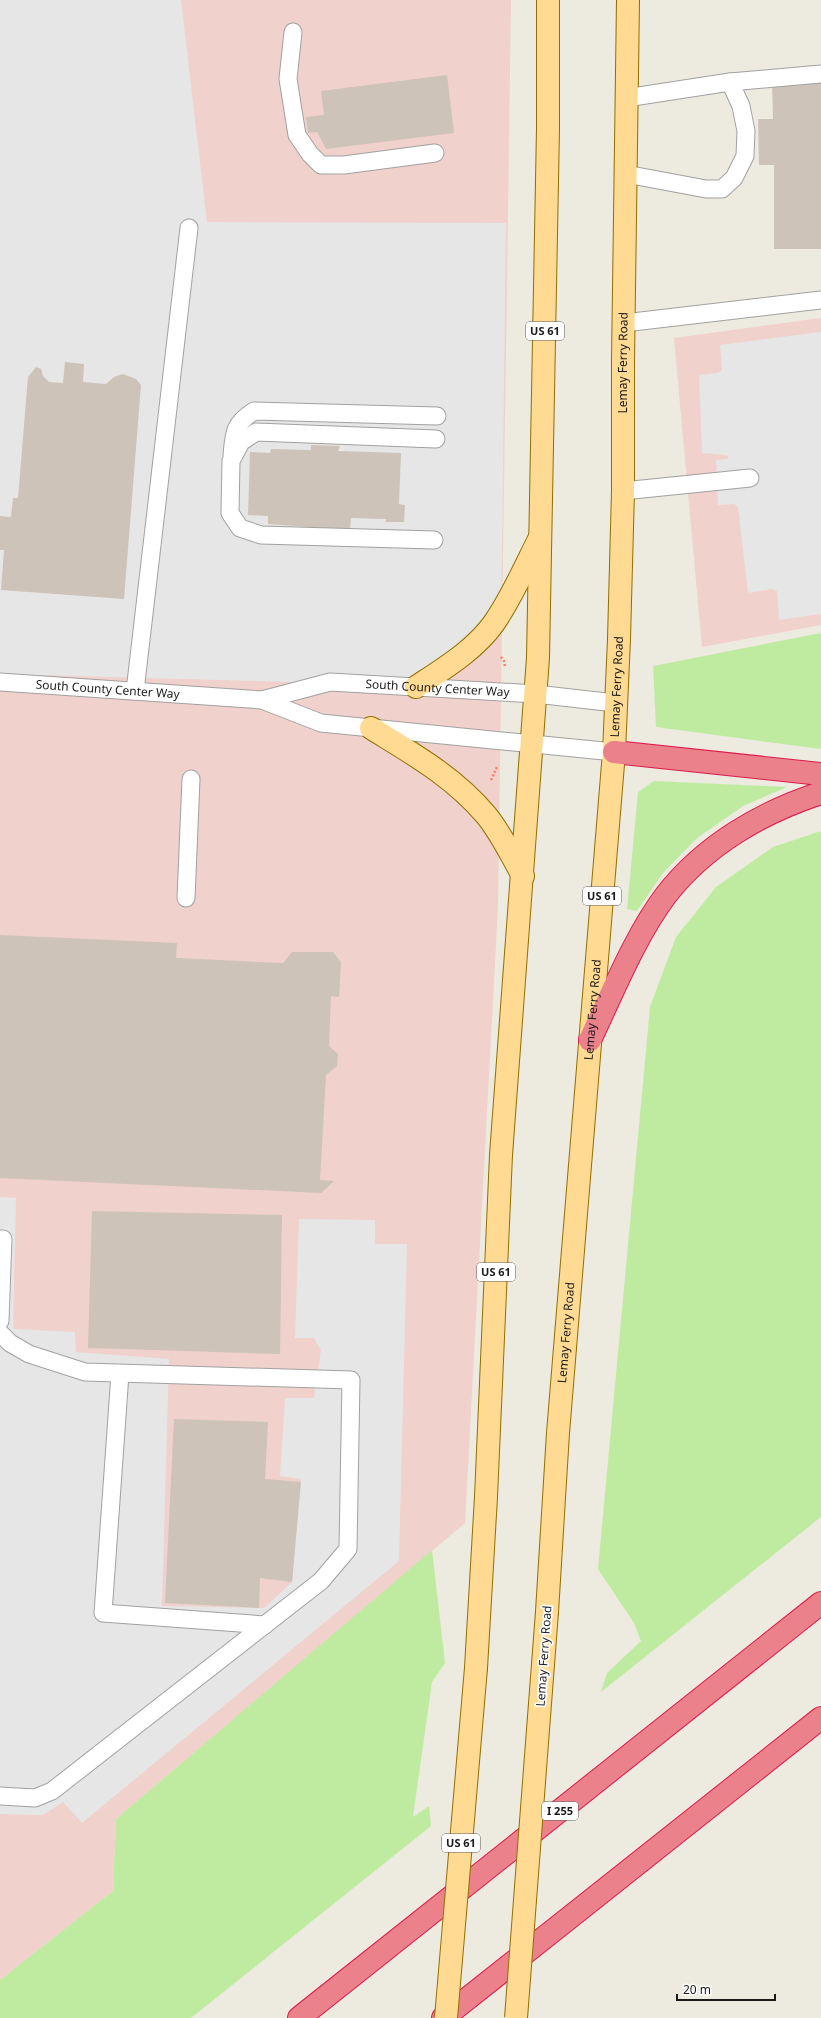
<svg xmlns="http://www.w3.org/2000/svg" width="821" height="2018" viewBox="0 0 821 2018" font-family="'Noto Sans',sans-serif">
  <rect width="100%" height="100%" fill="#edeadf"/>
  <path fill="#f0d1cc" d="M 0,0 L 511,0 L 498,907 L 465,1523 L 116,1819 L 113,1891 L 0,1980 Z
    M 821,318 L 821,625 L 702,647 L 674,338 Z"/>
  <path fill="#bfeba1" d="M 821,633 L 821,749 L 656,727 L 653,666 Z
    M 654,781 L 787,787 L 743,806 L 696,839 L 663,873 L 637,911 L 627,909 L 638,792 Z
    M 821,831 L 821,1517 L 601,1692 L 607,1673 L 641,1641 L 634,1623 L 598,1569 L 650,1007 L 676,937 L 716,887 L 773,847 Z
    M 432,1550 L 445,1663 L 432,1682 L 413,1817 L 429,1806 L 431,1826 L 191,2018 L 0,2018 L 0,1980 L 113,1891 L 116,1819 Z"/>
  <path fill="#e6e6e6" d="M 0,0 L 181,0 L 207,222 L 506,223 L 501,632 L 433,686 L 0,674 Z
    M 821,332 L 821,614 L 779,620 L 777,591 L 772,589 L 748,593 L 738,507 L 734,504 L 718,505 L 716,460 L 727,459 L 729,457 L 726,455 L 702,453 L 699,375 L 718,373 L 722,370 L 720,345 Z
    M 0,1197 L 16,1198 L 13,1329 L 75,1332 L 76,1352 L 169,1359 L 162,1606 L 264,1608 L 292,1582 L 301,1479 L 280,1476 L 285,1398 L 314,1398 L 321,1350 L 314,1338 L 295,1338 L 299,1219 L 375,1220 L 375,1244 L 407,1244 L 399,1561 L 82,1823 L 63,1802 L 43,1815 L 0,1814 Z"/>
  <path fill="#cdc3b8" d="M 447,75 L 454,133 L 326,149 L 317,132 L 308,133 L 306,117 L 324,115 L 321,91 Z
    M 821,80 L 821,249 L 774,249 L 774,165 L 759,165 L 758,119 L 773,119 L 772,81 Z
    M 65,362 L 84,364 L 83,382 L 106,384 L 114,377 L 123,374 L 136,379 L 141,385 L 124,599 L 1,590 L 4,550 L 0,550 L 0,516 L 11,517 L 13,498 L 18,498 L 28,377 L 36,367 L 41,369 L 43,376 L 49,382 L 63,383 Z
    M 311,445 L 340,446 L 338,451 L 401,453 L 399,504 L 405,505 L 404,522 L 386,522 L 386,519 L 351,518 L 350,530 L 268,524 L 268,516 L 248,515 L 250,452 L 270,453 L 271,449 L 311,450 Z
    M 0,935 L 177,943 L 176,958 L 283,963 L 292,952 L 333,952 L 341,962 L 339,997 L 331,996 L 329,1046 L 338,1054 L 337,1066 L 326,1075 L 320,1180 L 334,1181 L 321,1193 L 0,1178 Z
    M 92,1211 L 282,1215 L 280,1354 L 88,1348 Z
    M 174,1419 L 268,1422 L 265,1479 L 301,1482 L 292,1582 L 260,1578 L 259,1608 L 165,1603 Z"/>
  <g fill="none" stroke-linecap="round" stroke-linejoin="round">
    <defs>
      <g id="service">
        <path d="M 293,32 L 288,79 L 297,135 L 310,154 L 321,165 L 344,165 L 435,153"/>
        <path d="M 626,98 L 730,82 L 821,74"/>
        <path d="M 626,174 L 706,189 L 722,189 L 734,178 L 745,156 L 746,131 L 741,106 L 730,82"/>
        <path d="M 624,323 L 821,300"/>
        <path d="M 232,455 C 234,432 234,424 254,411 L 437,416"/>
        <path d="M 623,491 L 750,478"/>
        <path d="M 434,540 L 261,535 L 240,528 L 230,513 L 231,461 L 241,442 L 256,432 L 436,439"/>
        <path id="s1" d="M 0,682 L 262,700 L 321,723 L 614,752"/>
        <path d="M 135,691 L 189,228"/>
        <path id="s2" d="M 262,700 L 330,682 L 536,694 L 615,703"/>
        <path d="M 186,898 L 191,779"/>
        <path d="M 0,1239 L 3,1239 L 0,1321"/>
        <path d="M 0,1333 L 10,1343 L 29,1354 L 85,1372 L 351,1380 L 348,1549 L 321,1581 L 52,1791 L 35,1798 L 0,1796"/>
        <path d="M 120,1374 L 103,1613 L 265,1625"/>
      </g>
      <g id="primary">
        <path d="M 416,687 C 443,669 475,650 494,623 C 512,597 525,567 539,539"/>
        <path d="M 371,728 C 413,754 454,777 486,815 C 501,833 511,855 523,876"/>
        <path id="s3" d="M 547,1612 L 558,1433 L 614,752 L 619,639 L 623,491 L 623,361 L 628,0"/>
        <path d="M 476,1668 L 486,1497 L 501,1155 L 538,658 L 548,128 L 548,0"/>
      </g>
      <path id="motorway" d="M 614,752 L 821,774
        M 590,1040 C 612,994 635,936 666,895 C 705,845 762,812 821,793
        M 299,2018 L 821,1603
        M 443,2018 L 821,1718"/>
    </defs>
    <use href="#service" stroke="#a1a1a1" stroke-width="19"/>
    <use href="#primary" stroke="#916e00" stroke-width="24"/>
    <use href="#motorway" stroke="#dd1a4b" stroke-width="24"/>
    <path stroke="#ff7d5e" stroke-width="2.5" stroke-dasharray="2 2" stroke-linecap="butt" d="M 501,657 L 504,661 L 505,667
      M 491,780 L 497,767"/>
    <use href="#service" stroke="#fff" stroke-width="17"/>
    <use href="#primary" stroke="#ffda92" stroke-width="22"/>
    <use href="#motorway" stroke="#ea818b" stroke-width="22"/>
    <defs>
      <path id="primary-bridge" d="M 446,2018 L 476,1668
        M 516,2018 L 547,1612"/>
    </defs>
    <use href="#primary-bridge" stroke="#916e00" stroke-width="24" stroke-linecap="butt"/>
    <use href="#primary-bridge" stroke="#ffda92" stroke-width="22"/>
  </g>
  <g text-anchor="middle" stroke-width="3.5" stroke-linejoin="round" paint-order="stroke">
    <g fill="#fff" stroke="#5f5f5f" stroke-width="1">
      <rect x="526" y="322" width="38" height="18" rx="3"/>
      <rect x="583" y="887" width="38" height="18" rx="3"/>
      <rect x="477" y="1263" width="38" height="18" rx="3"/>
      <rect x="542" y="1802" width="36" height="18" rx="3"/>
      <rect x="442" y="1834" width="38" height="18" rx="3"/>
    </g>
    <g font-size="11" font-weight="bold" fill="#1a1a1a">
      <text x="545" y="335">US 61</text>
      <text x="602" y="900">US 61</text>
      <text x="496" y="1276">US 61</text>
      <text x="560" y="1815">I 255</text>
      <text x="461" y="1847">US 61</text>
    </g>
    <g font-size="12" fill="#1a1a1a" stroke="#fff">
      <text dy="4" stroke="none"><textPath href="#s3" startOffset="1252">Lemay Ferry Road</textPath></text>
      <text dy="4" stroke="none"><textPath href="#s3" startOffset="928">Lemay Ferry Road</textPath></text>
      <text dy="4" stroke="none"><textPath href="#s2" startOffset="178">South County Center Way</textPath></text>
      <text dy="4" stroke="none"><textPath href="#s1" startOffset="108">South County Center Way</textPath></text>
      <text dy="4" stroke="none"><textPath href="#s3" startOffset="604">Lemay Ferry Road</textPath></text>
      <text dy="4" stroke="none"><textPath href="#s3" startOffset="280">Lemay Ferry Road</textPath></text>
      <text transform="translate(544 1656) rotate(-86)" y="4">Lemay Ferry Road</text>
    </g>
  </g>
  <path d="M677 1994v6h98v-6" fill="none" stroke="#1a1a1a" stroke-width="2"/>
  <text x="683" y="1994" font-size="12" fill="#1a1a1a" stroke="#ffffff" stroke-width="3" paint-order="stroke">20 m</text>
</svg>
